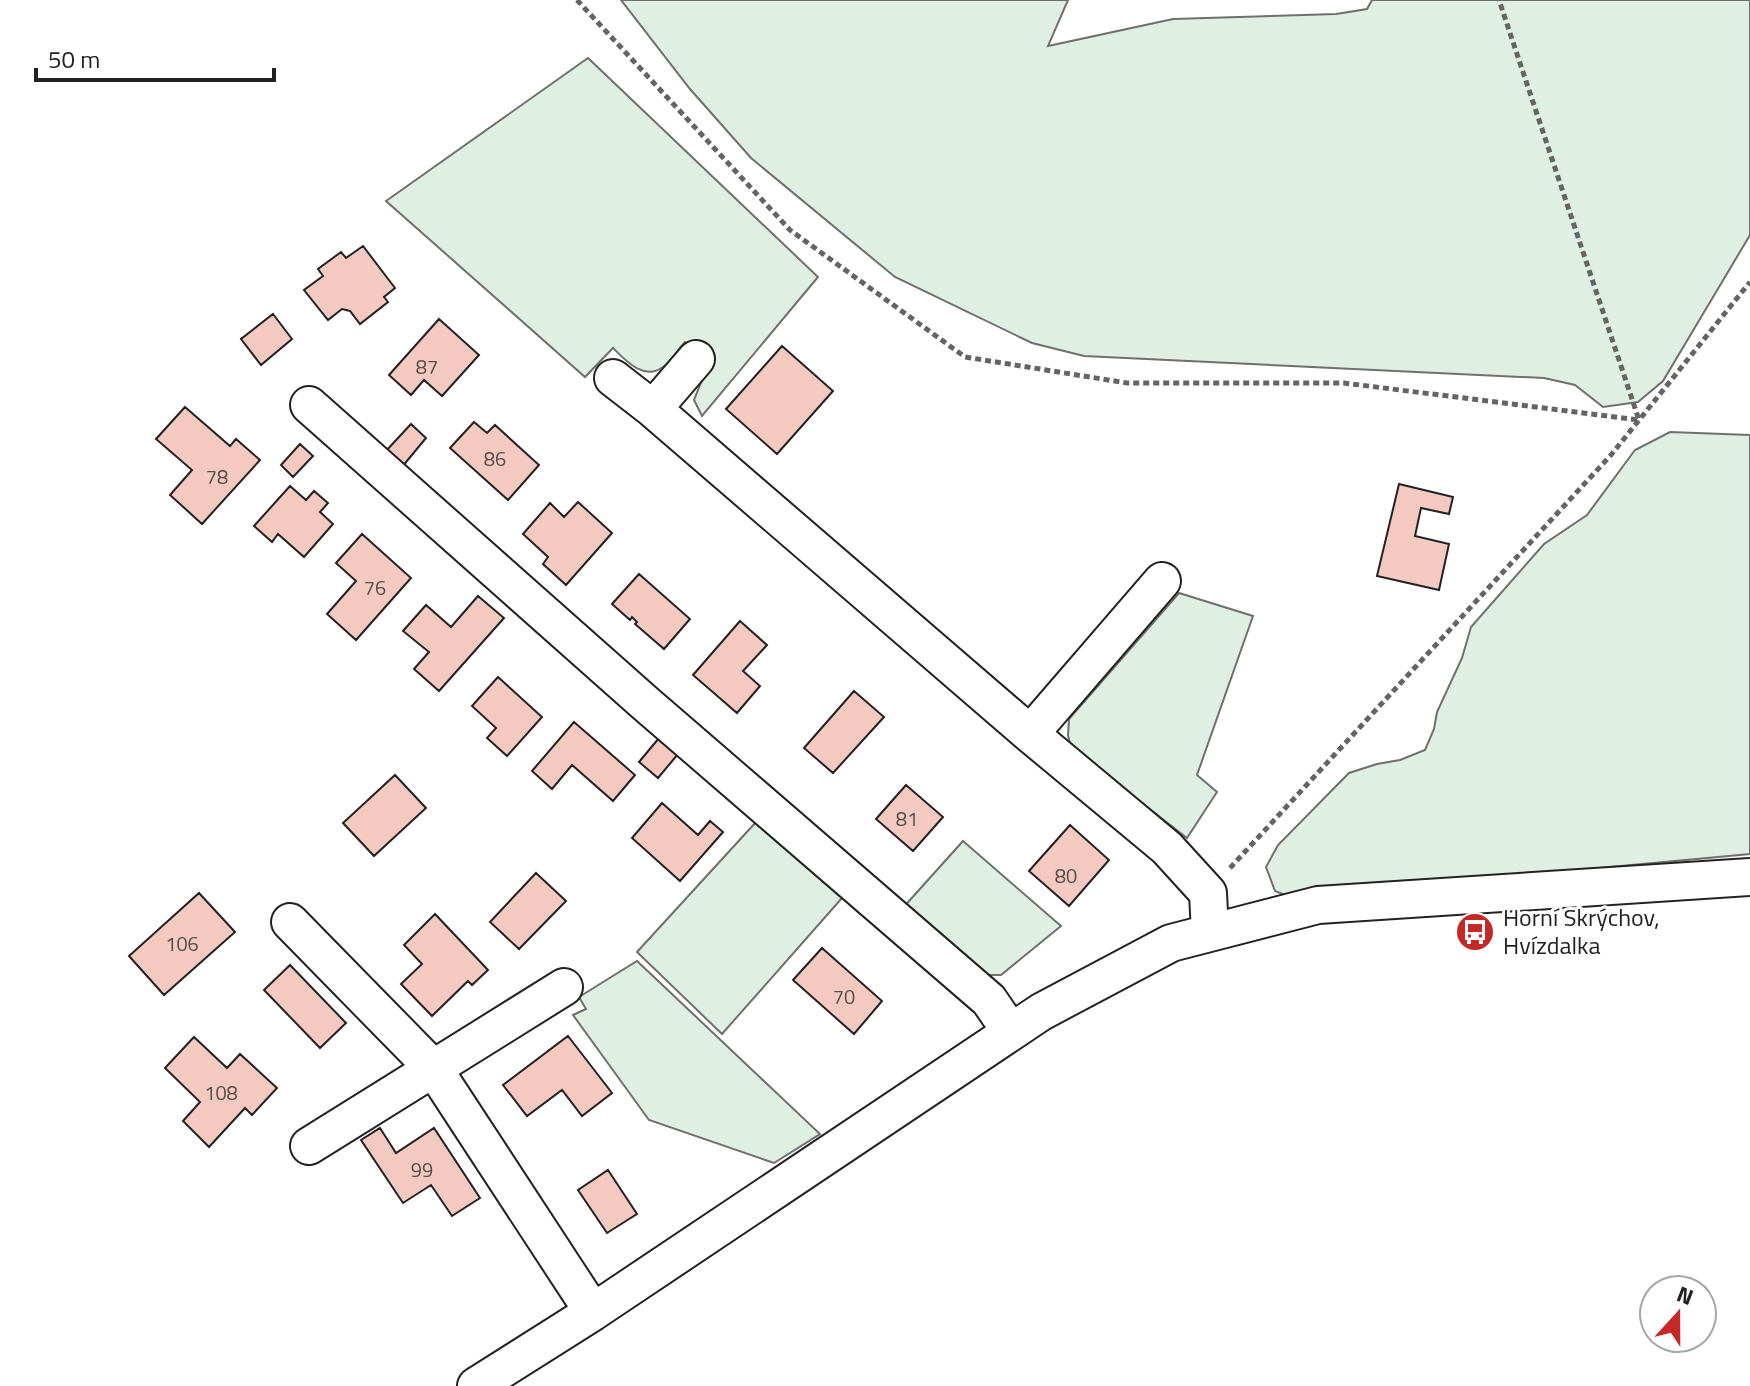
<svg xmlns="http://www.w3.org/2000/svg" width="1750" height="1386" viewBox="0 0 1750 1386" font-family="'Titillium Web',sans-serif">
  <rect width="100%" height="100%" fill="#fff"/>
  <path fill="#e0efe3" stroke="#6f6f6f" stroke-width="2" d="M 621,0 L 1068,0 L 1048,46 L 1173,19 L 1336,14 L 1367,9 L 1372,0 L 1750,0 L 1750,235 L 1663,381 L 1638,402 L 1603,407 L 1575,385 L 1544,378 L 1084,356 L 1032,343 L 895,277 L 751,158 L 690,89 Z
    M 588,58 L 818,277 L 702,416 L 694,400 L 702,380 L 713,366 L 685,342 C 678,349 672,361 663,367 C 644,381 626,361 613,348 L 585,377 L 386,201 Z
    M 1670,432 L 1750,435 L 1750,854 L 1290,897 L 1275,891 L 1266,867 L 1278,845 L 1349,773 L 1377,764 L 1400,760 L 1425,750 L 1434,729 L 1437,712 L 1462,658 L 1471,627 L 1544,544 L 1587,515 L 1635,450 Z
    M 1179,593 L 1253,616 L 1197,775 L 1217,792 L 1187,838 L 1071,748 L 1068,735 L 1069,719 Z
    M 756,822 L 842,898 L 722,1034 L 637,952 Z
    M 963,841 L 1061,926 L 1001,975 L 978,975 L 901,910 Z
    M 637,961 L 820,1134 L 774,1163 L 649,1120 L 573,1015 L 586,1009 L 579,997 Z"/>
  <path fill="#f3c9c0" stroke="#222" stroke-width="2" d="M 363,246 L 395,288 L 384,297 L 388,302 L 360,324 L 350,311 L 342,309 L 328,320 L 304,290 L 323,276 L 318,269 L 341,252 L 346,258 Z
    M 273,314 L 292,339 L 261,365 L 241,339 Z
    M 439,319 L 479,355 L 442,396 L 424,380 L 411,395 L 389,375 Z
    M 782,346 L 833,391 L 777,454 L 726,409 Z
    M 185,407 L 230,446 L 236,439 L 260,460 L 202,524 L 170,495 L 192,470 L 156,439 Z
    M 474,422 L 487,433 L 495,425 L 539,465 L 508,500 L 450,448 Z
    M 411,424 L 426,438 L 402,467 L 385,452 Z
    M 300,444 L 313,456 L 293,477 L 281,465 Z
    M 1399,484 L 1453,497 L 1449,514 L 1421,508 L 1415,536 L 1449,544 L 1439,590 L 1377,576 Z
    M 290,486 L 306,500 L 314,491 L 328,503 L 320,512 L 333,524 L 304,557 L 278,534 L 272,542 L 254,526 Z
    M 578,502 L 612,533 L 566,585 L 543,564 L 548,557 L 523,534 L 550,503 L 564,517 Z
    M 362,534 L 411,578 L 356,640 L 327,614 L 356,581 L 336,563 Z
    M 639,574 L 690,619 L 664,649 L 635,624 L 637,622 L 632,617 L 630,620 L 612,604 Z
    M 478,596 L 504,618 L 439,691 L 414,669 L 429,652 L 403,631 L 426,605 L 451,627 Z
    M 740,621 L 767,645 L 743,671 L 760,686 L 737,713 L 693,675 Z
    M 498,677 L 542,717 L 507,756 L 487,738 L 496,728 L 472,706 Z
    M 854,691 L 884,717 L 833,773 L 804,748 Z
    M 574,722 L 635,775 L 613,801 L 572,765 L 552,789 L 532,771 Z
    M 659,738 L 678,754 L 658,778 L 639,762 Z
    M 395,775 L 426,808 L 374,856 L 343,823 Z
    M 906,785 L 943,817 L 913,851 L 876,819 Z
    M 662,803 L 698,835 L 710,821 L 723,832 L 680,881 L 632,838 Z
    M 1070,825 L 1109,860 L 1069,906 L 1029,871 Z
    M 536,873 L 566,901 L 519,949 L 490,922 Z
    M 199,893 L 235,932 L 164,995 L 129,956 Z
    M 435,914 L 488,970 L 472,985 L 468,981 L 432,1016 L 401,984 L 422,964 L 404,945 Z
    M 822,948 L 882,1001 L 854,1034 L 793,980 Z
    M 290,965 L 346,1023 L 320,1048 L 264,990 Z
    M 568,1036 L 612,1093 L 582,1116 L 562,1090 L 527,1116 L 503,1085 Z
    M 194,1037 L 227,1068 L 240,1054 L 277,1088 L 252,1115 L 245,1108 L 209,1147 L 183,1121 L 200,1102 L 165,1068 Z
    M 380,1128 L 396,1153 L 434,1128 L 480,1198 L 452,1216 L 431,1185 L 403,1203 L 361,1140 Z
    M 608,1170 L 637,1214 L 607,1233 L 578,1190 Z"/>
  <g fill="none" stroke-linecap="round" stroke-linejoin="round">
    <defs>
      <path id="minor" d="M 613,378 L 653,409 L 1030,734 L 1167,848 L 1208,893 L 1210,933
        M 309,405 L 645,703 L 989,1000 L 1011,1032
        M 653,409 L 696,359
        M 1030,734 L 1162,581
        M 290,922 L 434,1069 L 593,1312
        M 309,1146 L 564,987
        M 476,1386 L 593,1312 L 1041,1012 L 1171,943 L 1318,905 L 1750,877"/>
    </defs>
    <use href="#minor" stroke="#222" stroke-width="40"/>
    <path stroke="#646464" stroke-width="5" stroke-dasharray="6 4" stroke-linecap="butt" d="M 577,0 L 790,230 L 965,357 L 1127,383 L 1344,383 L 1639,420 L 1499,0
      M 1230,868 L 1611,455 L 1750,282"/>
    <use href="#minor" stroke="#fff" stroke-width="36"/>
  </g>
  <defs>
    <symbol id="bus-disc" viewBox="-11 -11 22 22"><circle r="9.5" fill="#c62828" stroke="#fff"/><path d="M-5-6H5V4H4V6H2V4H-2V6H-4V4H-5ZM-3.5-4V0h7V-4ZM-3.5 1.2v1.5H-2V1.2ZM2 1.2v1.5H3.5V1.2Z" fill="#fff"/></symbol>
  </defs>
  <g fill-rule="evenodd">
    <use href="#bus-disc" x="1453" y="910" width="44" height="44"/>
  </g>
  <g text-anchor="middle" stroke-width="6" stroke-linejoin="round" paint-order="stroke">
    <g font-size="20" fill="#564c4a">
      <text x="427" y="374">87</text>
      <text x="495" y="466">86</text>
      <text x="217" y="484">78</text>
      <text x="375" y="595">76</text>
      <text x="907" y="826">81</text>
      <text x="1066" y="883">80</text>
      <text x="182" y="951">106</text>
      <text x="844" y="1004">70</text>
      <text x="221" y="1100">108</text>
      <text x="422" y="1177">99</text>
    </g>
    <g font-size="24" fill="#222" stroke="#fff" text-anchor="start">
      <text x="1503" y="926">Horní Skrýchov,<tspan x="1503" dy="28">Hvízdalka</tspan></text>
    </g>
  </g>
  <g transform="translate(1678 1314) rotate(21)"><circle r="38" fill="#ffffff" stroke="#a7a7a7" stroke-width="2"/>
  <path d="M0-6L14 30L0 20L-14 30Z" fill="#c62828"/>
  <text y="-12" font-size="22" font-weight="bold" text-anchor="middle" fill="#222222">N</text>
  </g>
  <path d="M36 68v12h238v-12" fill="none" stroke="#222222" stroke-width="4"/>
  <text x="48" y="68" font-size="24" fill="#222222" stroke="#ffffff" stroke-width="6" paint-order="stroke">50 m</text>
</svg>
